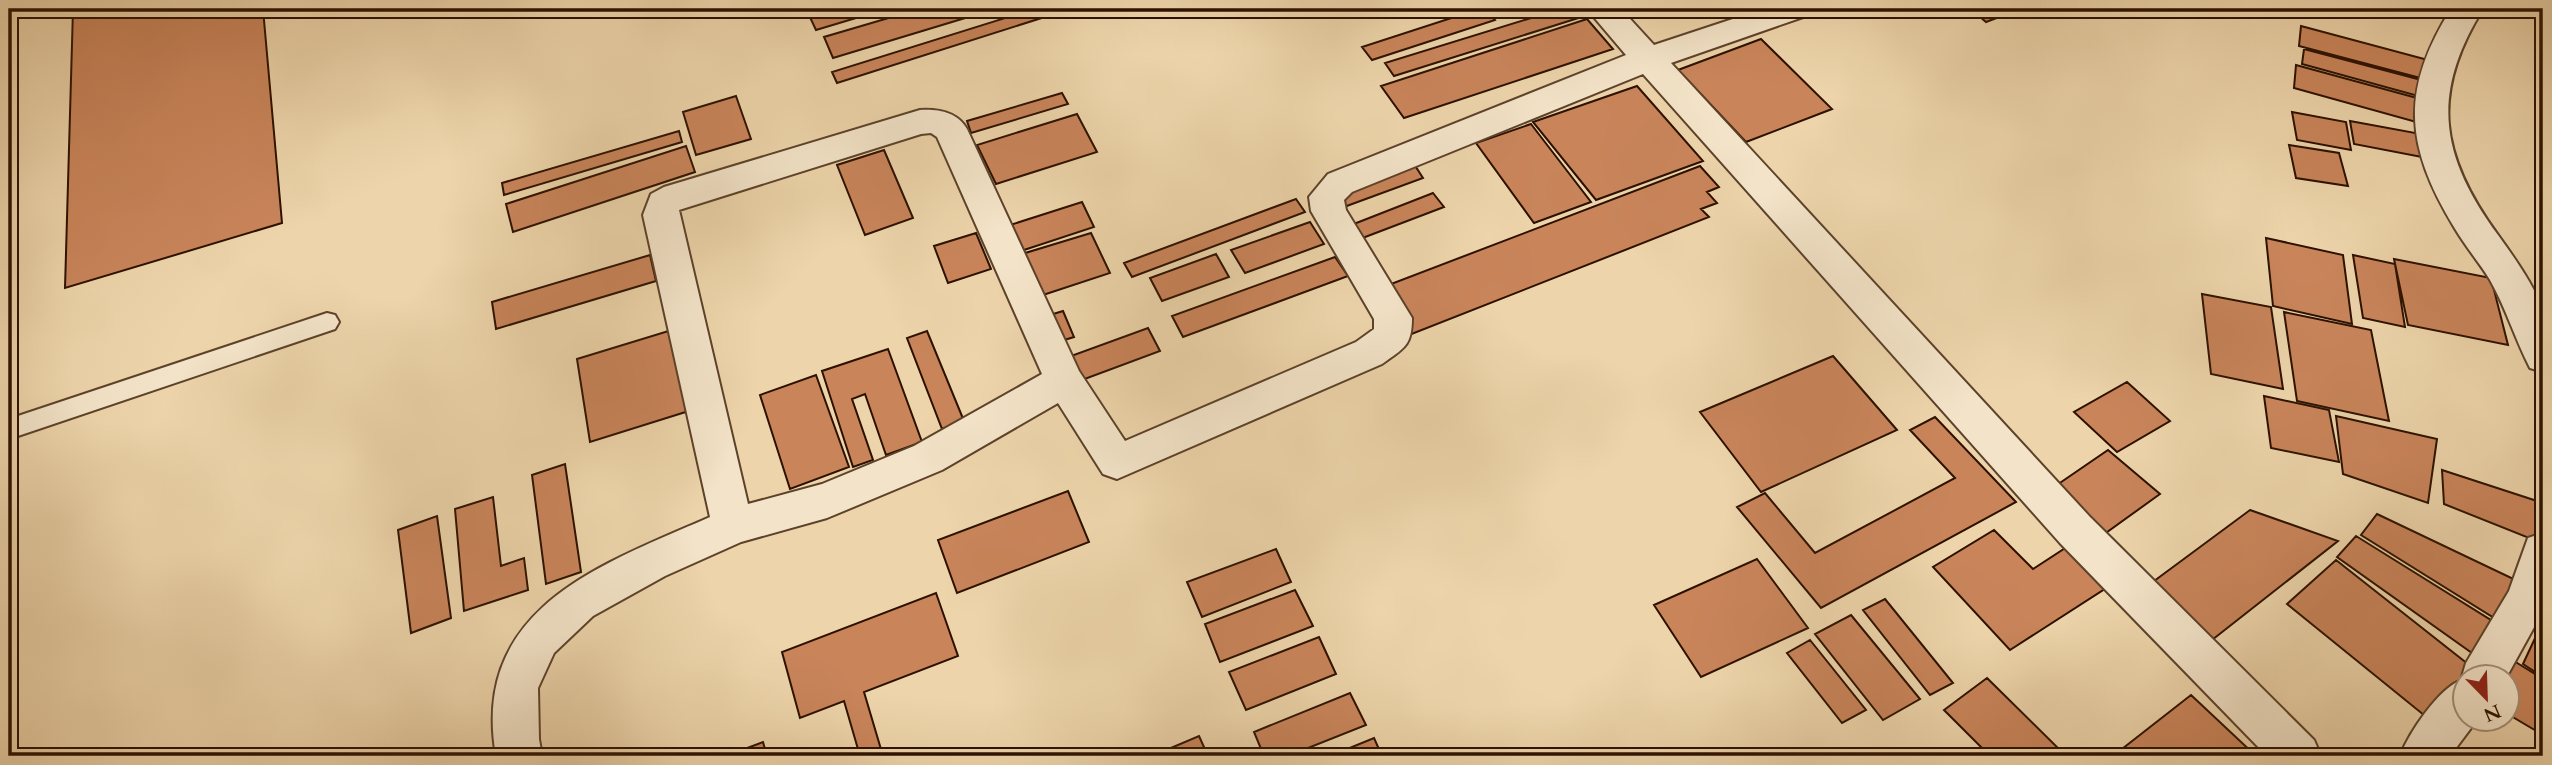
<svg xmlns="http://www.w3.org/2000/svg" width="2552" height="765" viewBox="0 0 2552 765" font-family="Cardo,serif">
  <rect width="100%" height="100%" fill="#edd4aa"/>
  <filter id="stains"><feTurbulence type="fractalNoise" baseFrequency=".00286" numOctaves="4"/><feColorMatrix values="0 0 0 0 .2 0 0 0 0 .09 0 0 0 0 .02 0 0 0 .5 -.17"/></filter>
  <radialGradient id="worn" r=".72"><stop offset=".6" stop-color="#630" stop-opacity="0"/><stop offset="1" stop-color="#630" stop-opacity=".3"/></radialGradient>
  <path fill="#c9845a" stroke="#2c1100" stroke-width="2" d="M 73,9 L 263,9 L 282,223 L 65,288 Z
    M 815,9 L 886,9 L 816,30 L 807,11 Z
    M 919,9 L 995,9 L 833,58 L 824,37 Z
    M 1034,9 L 1070,9 L 837,83 L 832,72 Z
    M 1479,9 L 1486,9 L 1495,20 L 1372,60 L 1362,47 Z
    M 1560,9 L 1582,9 L 1588,15 L 1394,76 L 1385,63 Z
    M 1971,9 L 2044,9 L 2022,17 L 2015,11 L 1986,22 Z
    M 2515,9 L 2543,9 L 2543,17 L 2516,10 Z
    M 1587,19 L 1613,49 L 1404,118 L 1381,86 Z
    M 2301,26 L 2428,60 L 2428,80 L 2299,46 Z
    M 1761,39 L 1832,109 L 1746,142 L 1678,70 Z
    M 2304,49 L 2429,82 L 2429,99 L 2302,64 Z
    M 2296,65 L 2428,101 L 2427,125 L 2294,88 Z
    M 1637,86 L 1703,161 L 1596,200 L 1533,122 Z
    M 1062,93 L 1068,104 L 971,133 L 967,121 Z
    M 736,96 L 751,139 L 696,155 L 683,112 Z
    M 2292,112 L 2346,122 L 2351,150 L 2297,140 Z
    M 1077,114 L 1097,152 L 996,184 L 977,145 Z
    M 2350,121 L 2421,134 L 2427,158 L 2354,144 Z
    M 1531,124 L 1591,202 L 1534,223 L 1476,143 Z
    M 679,131 L 682,142 L 504,195 L 502,183 Z
    M 2289,145 L 2339,153 L 2348,186 L 2296,178 Z
    M 686,146 L 695,172 L 513,232 L 506,204 Z
    M 884,150 L 913,218 L 865,235 L 837,165 Z
    M 1414,164 L 1423,178 L 1344,207 L 1334,193 Z
    M 1700,166 L 1719,187 L 1707,192 L 1717,203 L 1701,209 L 1709,217 L 1409,335 L 1378,289 Z
    M 1433,193 L 1444,207 L 1352,242 L 1341,229 Z
    M 1296,199 L 1305,212 L 1132,277 L 1124,263 Z
    M 1082,202 L 1094,227 L 1021,251 L 1010,225 Z
    M 1310,222 L 1324,244 L 1245,273 L 1231,250 Z
    M 976,233 L 991,269 L 948,283 L 934,246 Z
    M 1091,233 L 1110,273 L 1040,296 L 1022,254 Z
    M 2266,238 L 2343,255 L 2352,324 L 2273,306 Z
    M 1216,254 L 1229,277 L 1162,301 L 1150,278 Z
    M 650,255 L 656,281 L 496,329 L 492,302 Z
    M 2353,255 L 2395,264 L 2405,327 L 2363,318 Z
    M 1335,257 L 1348,276 L 1183,337 L 1172,316 Z
    M 2394,259 L 2491,278 L 2508,345 L 2408,325 Z
    M 2202,294 L 2271,307 L 2283,389 L 2211,374 Z
    M 1063,311 L 1074,337 L 1061,341 L 1050,315 Z
    M 2284,312 L 2371,330 L 2389,421 L 2297,401 Z
    M 1148,328 L 1160,351 L 1082,380 L 1071,356 Z
    M 675,329 L 692,410 L 590,442 L 577,359 Z
    M 927,331 L 964,421 L 942,429 L 907,338 Z
    M 888,349 L 922,442 L 886,455 L 865,394 L 852,399 L 873,460 L 853,467 L 822,371 Z
    M 1833,356 L 1897,430 L 1761,492 L 1700,412 Z
    M 816,375 L 849,467 L 790,489 L 760,395 Z
    M 2127,382 L 2170,421 L 2117,452 L 2074,412 Z
    M 2264,396 L 2329,410 L 2339,462 L 2271,448 Z
    M 2336,416 L 2437,439 L 2428,503 L 2343,474 Z
    M 1935,417 L 2016,502 L 1821,608 L 1737,507 L 1765,493 L 1815,553 L 1955,478 L 1910,430 Z
    M 2108,450 L 2160,494 L 2103,535 L 2051,489 Z
    M 565,464 L 581,572 L 546,584 L 532,475 Z
    M 2442,470 L 2543,503 L 2543,525 L 2539,542 L 2444,504 Z
    M 1068,491 L 1089,542 L 957,593 L 938,540 Z
    M 493,497 L 501,566 L 524,558 L 528,590 L 464,611 L 455,509 Z
    M 2250,510 L 2338,541 L 2212,640 L 2150,584 Z
    M 2377,514 L 2524,584 L 2507,626 L 2361,535 Z
    M 437,516 L 451,618 L 411,633 L 398,530 Z
    M 1994,530 L 2033,569 L 2073,543 L 2114,583 L 2010,650 L 1933,567 Z
    M 2356,536 L 2502,627 L 2486,663 L 2337,557 Z
    M 1276,549 L 1291,582 L 1202,617 L 1187,582 Z
    M 1757,559 L 1808,628 L 1701,677 L 1654,605 Z
    M 2336,560 L 2478,672 L 2464,678 L 2464,685 L 2430,720 L 2287,604 Z
    M 1295,590 L 1313,626 L 1220,662 L 1205,624 Z
    M 936,593 L 958,656 L 864,692 L 883,756 L 860,756 L 844,701 L 800,718 L 782,652 Z
    M 1885,599 L 1953,683 L 1930,695 L 1863,610 Z
    M 1851,615 L 1920,699 L 1883,720 L 1815,634 Z
    M 2543,621 L 2543,677 L 2523,664 Z
    M 1319,637 L 1336,674 L 1246,710 L 1229,672 Z
    M 1810,640 L 1866,710 L 1842,723 L 1787,653 Z
    M 2514,661 L 2543,679 L 2543,735 L 2506,713 L 2505,678 Z
    M 1987,678 L 2066,756 L 1990,756 L 1944,710 Z
    M 1350,693 L 1366,725 L 1288,756 L 1264,756 L 1254,732 Z
    M 2191,695 L 2256,756 L 2113,756 Z
    M 1199,736 L 1208,756 L 1152,756 Z
    M 1374,738 L 1382,756 L 1330,756 Z
    M 763,742 L 767,756 L 726,756 Z"/>
  <g fill="none" stroke-linecap="round" stroke-linejoin="round">
    <defs>
      <path id="lane" d="M 327,313 L 335,315 L 339,322 L 335,329 L 9,439 L 9,419 Z"/>
      <path id="street" d="M 1587,9 L 1621,9 L 1654,45 L 1763,9 L 1811,9 L 1806,16 L 1671,63 L 2090,517 L 2314,740 L 2321,756 L 2267,756 L 2060,543 L 1643,74 L 1352,192 L 1344,200 L 1346,210 L 1412,318 C 1412,346 1404,348 1382,364 L 1117,479 L 1103,474 L 1058,403 L 942,470 L 827,518 L 741,542 L 665,576 L 593,616 L 554,653 L 538,688 L 539,739 L 542,756 L 496,756 C 470,608 601,565 710,517 L 643,215 L 651,194 L 664,187 L 920,110 C 939,109 957,112 967,129 L 1079,371 L 1125,441 L 1356,342 L 1374,329 L 1374,319 L 1311,211 L 1309,197 L 1328,174 L 1626,55 ZM 931,133 L 937,137 L 1042,374 L 914,446 L 822,484 L 748,504 L 679,210 L 921,134 Z
        M 2451,9 L 2483,9 C 2430,94 2440,156 2498,235 C 2511,253 2540,293 2543,314 C 2546,332 2544,355 2543,372 L 2530,368 C 2515,339 2506,308 2490,280 C 2479,262 2465,246 2454,227 C 2405,146 2400,90 2451,9 Z
        M 2543,533 L 2543,611 L 2506,678 L 2464,678 L 2464,720 L 2477,720 L 2450,756 L 2400,756 C 2409,733 2438,689 2461,680 L 2466,663 L 2509,591 L 2528,538 Z"/>
    </defs>
    <use href="#lane" stroke="#5c422a" stroke-width="4"/>
    <use href="#street" stroke="#5c422a" stroke-width="4"/>
    <use href="#lane" fill="#f3e3c8" fill-rule="evenodd"/>
    <use href="#street" fill="#f3e3c8" fill-rule="evenodd"/>
  </g>
  <rect width="2552" height="765" fill="none" stroke="#edd4aa" stroke-width="35"/>
  <rect x="10" y="10" width="2531" height="744" fill="none" stroke="#2c1100" stroke-width="3.5"/>
  <rect x="18" y="18" width="2517" height="730" fill="none" stroke="#2c1100" stroke-width="2"/>
  <g transform="translate(2486 698) rotate(157)"><circle r="33" fill="#f3e3c8" stroke="#a38f78" stroke-width="2"/>
  <path d="M0-5L12 26L0 18L-12 26Z" fill="#8f2418"/>
  <text y="-10" font-size="19" font-weight="bold" text-anchor="middle" fill="#2c1100">N</text>
  </g>
  <rect width="100%" height="100%" filter="url(#stains)"/>
  <rect width="100%" height="100%" fill="url(#worn)"/>
</svg>
